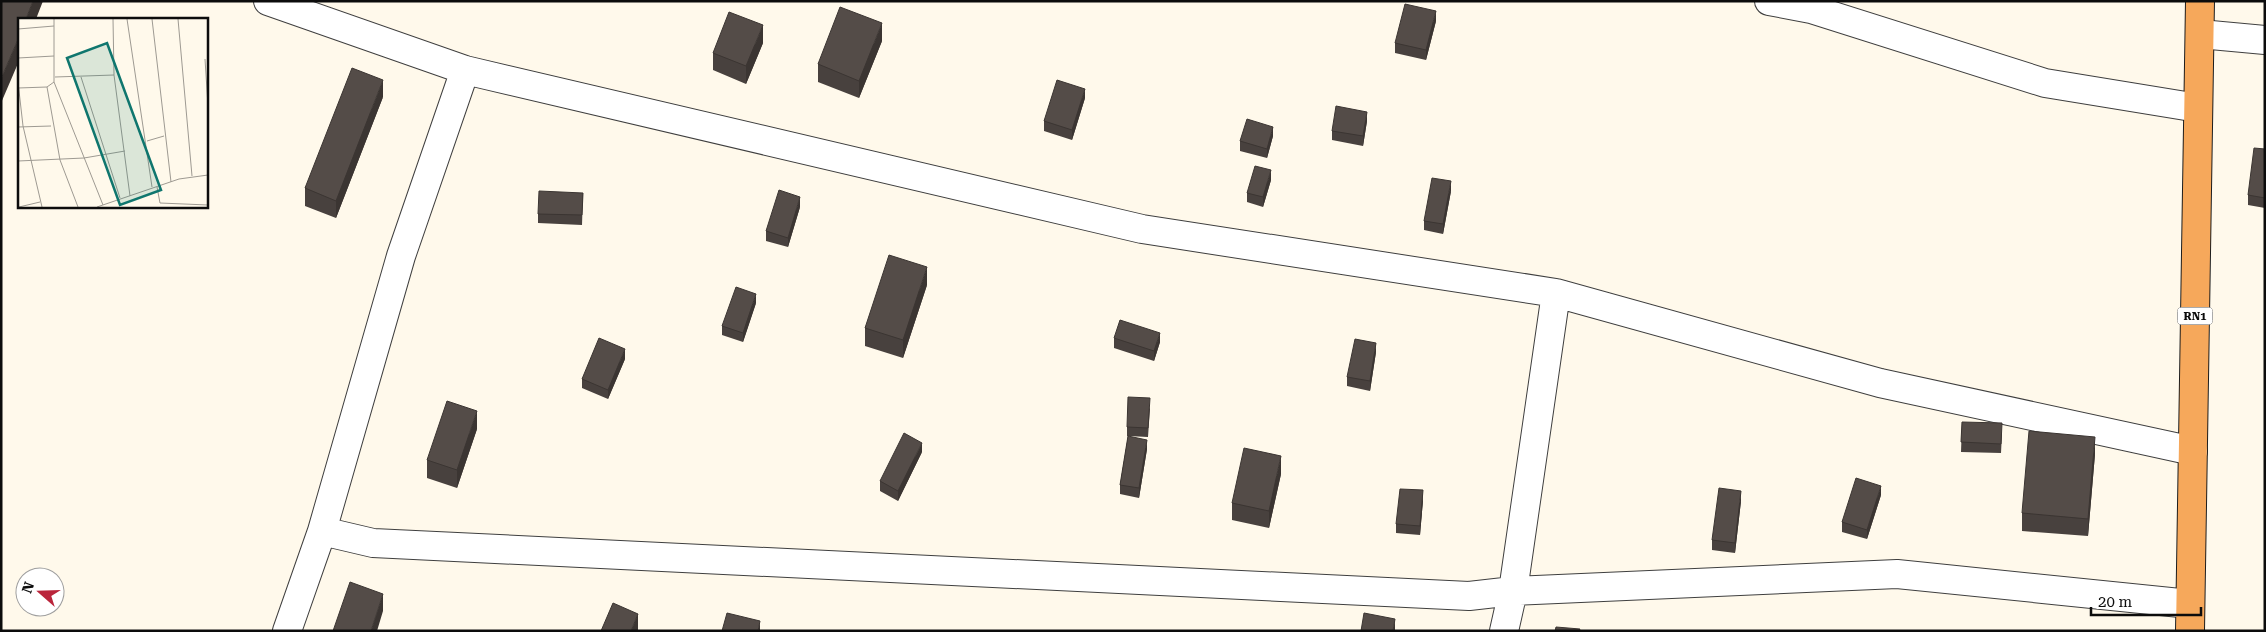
<svg xmlns="http://www.w3.org/2000/svg" width="2266" height="632" viewBox="0 0 2266 632" font-family="'Roboto Serif',serif">
  <rect width="100%" height="100%" fill="#fff9eb"/>
  <g fill="none" stroke-linecap="round" stroke-linejoin="round">
    <defs>
      <path id="minor" d="M 268,1 L 465,70 L 1142,229 L 1556,293 L 1880,383 L 2193,451
        M 1769,1 L 1811,9 L 2045,83 L 2198,108
        M 2200,34 L 2265,40
        M 322,531 L 373,543 L 1469,596 L 1513,591 L 1897,574 L 2190,604
        M 287,631 L 322,531 L 401,256 L 465,70
        M 1504,631 L 1513,591 L 1556,293"/>
      <path id="trunk" d="M 2190,631 L 2200,1"/>
    </defs>
    <use href="#minor" stroke="#3f3f3f" stroke-width="30"/>
    <use href="#trunk" stroke="#1d1d1d" stroke-width="30"/>
    <use href="#minor" stroke="#fff" stroke-width="28"/>
    <use href="#trunk" stroke="#f6a85b" stroke-width="28"/>
  </g>
  <path fill="#48413e" d="M 1436,21 L 1426,60 L 1395,53 L 1395,43 Z
    M 882,41 L 859,98 L 818,82 L 818,64 Z
    M 763,43 L 746,84 L 713,70 L 713,53 Z
    M 383,97 L 336,218 L 305,206 L 305,188 Z
    M 1085,98 L 1072,140 L 1044,131 L 1044,121 Z
    M 1367,121 L 1363,146 L 1332,140 L 1332,131 Z
    M 1273,136 L 1267,158 L 1240,151 L 1240,141 Z
    M 2265,149 L 2265,208 L 2248,205 L 2248,195 Z
    M 1271,180 L 1263,207 L 1247,202 L 1247,193 Z
    M 1451,191 L 1443,234 L 1424,230 L 1424,221 Z
    M 583,193 L 582,225 L 538,223 L 538,214 Z
    M 800,207 L 788,247 L 766,241 L 766,231 Z
    M 927,285 L 903,358 L 865,346 L 865,328 Z
    M 756,303 L 743,342 L 722,335 L 722,326 Z
    M 1114,338 L 1160,342 L 1154,361 L 1114,348 Z
    M 1376,352 L 1370,391 L 1347,386 L 1347,377 Z
    M 625,359 L 608,399 L 582,388 L 582,379 Z
    M 1150,408 L 1148,437 L 1128,436 L 1147,449 L 1139,498 L 1120,494 L 1120,485 L 1128,436 L 1127,436 L 1127,427 Z
    M 1962,422 L 2002,433 L 2001,453 L 1961,452 Z
    M 477,429 L 457,488 L 427,478 L 427,460 Z
    M 922,452 L 898,501 L 880,491 L 880,481 Z
    M 2095,454 L 2088,536 L 2022,531 L 2022,513 Z
    M 1281,474 L 1269,528 L 1232,520 L 1232,503 Z
    M 1881,495 L 1867,539 L 1842,532 L 1842,522 Z
    M 1423,500 L 1420,535 L 1396,533 L 1396,524 Z
    M 1741,501 L 1735,553 L 1712,550 L 1712,540 Z"/>
  <path fill="#3b3532" d="M 33,1 L 43,1 L 36,19 L 26,19 Z
    M 1436,11 L 1436,21 L 1426,60 L 1426,50 Z
    M 882,23 L 882,41 L 859,98 L 859,81 Z
    M 763,25 L 763,43 L 746,84 L 746,66 Z
    M 19,37 L 19,61 L 1,103 L 1,79 Z
    M 383,80 L 383,97 L 336,218 L 336,201 Z
    M 1085,89 L 1085,98 L 1072,140 L 1072,130 Z
    M 1367,112 L 1367,121 L 1363,146 L 1363,136 Z
    M 1273,127 L 1273,136 L 1267,158 L 1267,149 Z
    M 1271,170 L 1271,180 L 1263,207 L 1263,197 Z
    M 1451,181 L 1451,191 L 1443,234 L 1443,224 Z
    M 800,197 L 800,207 L 788,247 L 788,238 Z
    M 927,267 L 927,285 L 903,358 L 903,340 Z
    M 756,294 L 756,303 L 743,342 L 743,333 Z
    M 1160,333 L 1160,342 L 1154,361 L 1154,351 Z
    M 1376,343 L 1376,352 L 1370,391 L 1370,381 Z
    M 625,349 L 625,359 L 608,399 L 608,390 Z
    M 477,411 L 477,429 L 457,488 L 457,470 Z
    M 2095,437 L 2095,454 L 2088,536 L 2088,519 Z
    M 1147,440 L 1147,449 L 1139,498 L 1139,488 Z
    M 922,443 L 922,452 L 898,501 L 898,491 Z
    M 1281,456 L 1281,474 L 1269,528 L 1269,511 Z
    M 1881,486 L 1881,495 L 1867,539 L 1867,530 Z
    M 1423,490 L 1423,500 L 1420,535 L 1420,526 Z
    M 1741,491 L 1741,501 L 1735,553 L 1735,543 Z
    M 383,594 L 383,611 L 377,631 L 371,631 Z
    M 638,614 L 638,631 L 631,631 Z
    M 1395,619 L 1395,631 L 1393,631 Z
    M 760,621 L 760,631 L 758,631 Z"/>
  <path fill="#544c48" stroke="#3b3532" d="M 1,1 L 33,1 L 26,19 L 19,19 L 19,37 L 1,79 Z
    M 1405,4 L 1436,11 L 1426,50 L 1395,43 Z
    M 840,7 L 882,23 L 859,81 L 818,64 Z
    M 729,12 L 763,25 L 746,66 L 713,53 Z
    M 352,68 L 383,80 L 336,201 L 305,188 Z
    M 1057,80 L 1085,89 L 1072,130 L 1044,121 Z
    M 1336,106 L 1367,112 L 1363,136 L 1332,131 Z
    M 1247,119 L 1273,127 L 1267,149 L 1240,141 Z
    M 2254,148 L 2265,149 L 2265,198 L 2248,195 Z
    M 1255,166 L 1271,170 L 1263,197 L 1247,193 Z
    M 1432,178 L 1451,181 L 1443,224 L 1424,221 Z
    M 779,190 L 800,197 L 788,238 L 766,231 Z
    M 539,191 L 583,193 L 582,215 L 538,214 Z
    M 889,255 L 927,267 L 903,340 L 865,328 Z
    M 736,287 L 756,294 L 743,333 L 722,326 Z
    M 1120,320 L 1160,333 L 1154,351 L 1114,338 Z
    M 599,338 L 625,349 L 608,390 L 582,379 Z
    M 1355,339 L 1376,343 L 1370,381 L 1347,377 Z
    M 1128,397 L 1150,398 L 1148,428 L 1127,427 Z
    M 447,401 L 477,411 L 457,470 L 427,460 Z
    M 1962,422 L 2002,423 L 2001,444 L 1961,442 Z
    M 2029,431 L 2095,437 L 2088,519 L 2022,513 Z
    M 904,433 L 922,443 L 898,491 L 880,481 Z
    M 1128,436 L 1147,440 L 1139,488 L 1120,485 Z
    M 1244,448 L 1281,456 L 1269,511 L 1232,503 Z
    M 1856,478 L 1881,486 L 1867,530 L 1842,522 Z
    M 1719,488 L 1741,491 L 1735,543 L 1712,540 Z
    M 1400,489 L 1423,490 L 1420,526 L 1396,524 Z
    M 350,582 L 383,594 L 371,631 L 333,631 Z
    M 613,603 L 638,614 L 631,631 L 601,631 Z
    M 727,613 L 760,621 L 758,631 L 722,631 Z
    M 1364,613 L 1395,619 L 1393,631 L 1361,631 Z
    M 1556,627 L 1580,629 L 1579,631 L 1555,631 Z"/>
  <g text-anchor="middle" stroke-width="5" stroke-linejoin="round" paint-order="stroke">
    <rect fill="#fff" stroke="#555" stroke-width="1" x="2177.5" y="307.5" width="35" height="17" rx="4"/>
    <g font-size="11" font-weight="bold" fill="#0c0c0c">
      <text x="2195" y="320">RN1</text>
    </g>
  </g>
  <g transform="translate(18 18)">
    <rect width="190" height="190" fill="#fff9eb"/>
    <path fill="none" stroke="#9e9a92" stroke-width="1" d="M 36,1 L 36,64 L 85,187M 95,1 L 96,57 L 112,178M 109,1 L 134,169M 134,1 L 153,164M 160,1 L 174,158M 0,11 L 36,8M 0,40 L 36,38M 187,41 L 190,88M 37,59 L 96,57M 63,59 L 102,180M 0,64 L 5,108 L 24,189M 29,69 L 42,142 L 60,189M 0,70 L 29,69 L 36,64M 0,109 L 33,108M 129,123 L 146,118M 0,143 L 66,140 L 107,133M 139,169 L 142,185 L 190,187M 1,189 L 22,184M 79,189 L 161,161 L 190,157"/>
    <path fill="#0f766e" fill-opacity="0.15" stroke="#0f766e" stroke-width="2.5" d="M 89,25 L 143,172 L 102,187 L 49,40 Z"/>
    <rect width="190" height="190" fill="none" stroke="#0c0c0c" stroke-width="2.5"/>
  </g>
  <rect width="2266" height="632" fill="none" stroke="#0c0c0c" stroke-width="5"/>
  <g transform="translate(40 592) rotate(290)"><circle r="24" fill="#ffffff" stroke="#9e9e9e"/>
  <path d="M0-4L9 19L0 12L-9 19Z" fill="#ba253b"/>
  <text y="-8" font-size="14" font-weight="bold" text-anchor="middle" fill="#0c0c0c">N</text>
  </g>
  <path d="M2091 607v8h110v-8" fill="none" stroke="#0c0c0c" stroke-width="2.5"/>
  <text x="2098" y="607" font-size="15" fill="#0c0c0c" stroke="#ffffff" stroke-width="4" paint-order="stroke">20 m</text>
</svg>
